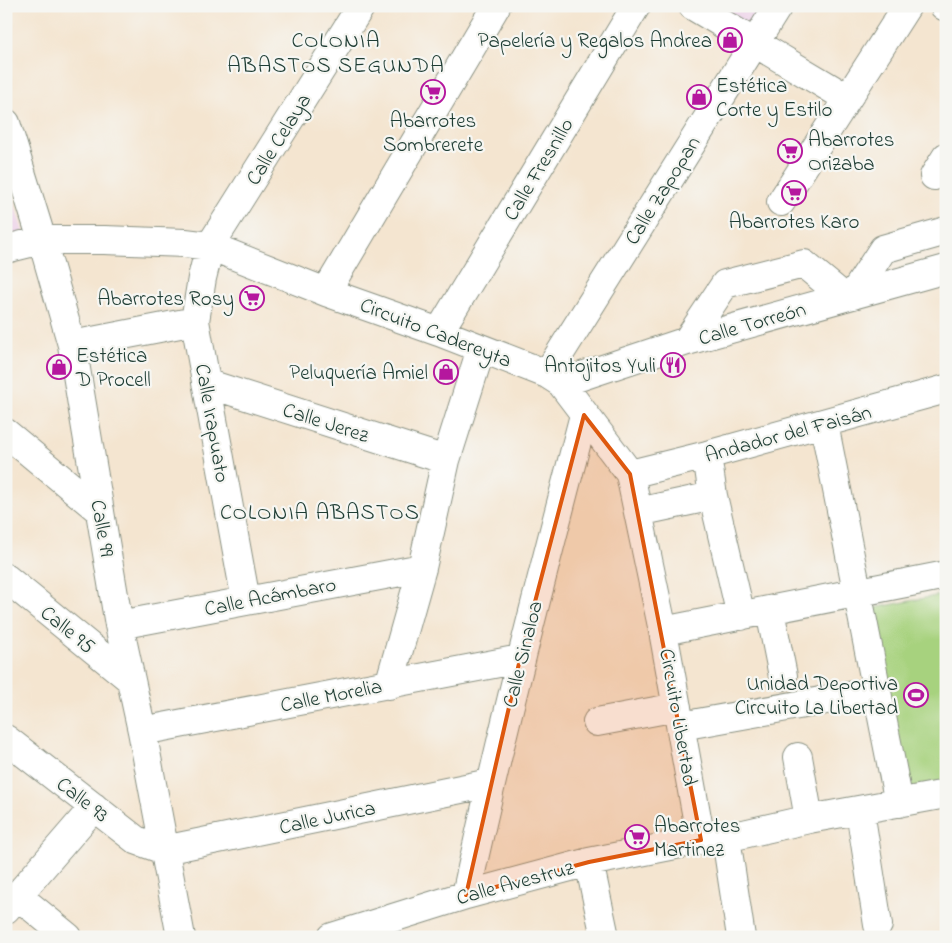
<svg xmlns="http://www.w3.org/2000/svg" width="952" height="943" viewBox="0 0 952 943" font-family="'Indie Flower',sans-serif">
  <rect width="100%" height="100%" fill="#f6f6f2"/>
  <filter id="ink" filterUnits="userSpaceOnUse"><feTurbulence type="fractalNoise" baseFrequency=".02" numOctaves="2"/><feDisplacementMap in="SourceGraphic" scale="10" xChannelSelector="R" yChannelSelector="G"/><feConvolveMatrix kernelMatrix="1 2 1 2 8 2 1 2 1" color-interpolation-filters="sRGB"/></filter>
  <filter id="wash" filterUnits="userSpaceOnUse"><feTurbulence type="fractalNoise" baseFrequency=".0096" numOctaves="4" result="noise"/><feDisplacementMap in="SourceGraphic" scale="20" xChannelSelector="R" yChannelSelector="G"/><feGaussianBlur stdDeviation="1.12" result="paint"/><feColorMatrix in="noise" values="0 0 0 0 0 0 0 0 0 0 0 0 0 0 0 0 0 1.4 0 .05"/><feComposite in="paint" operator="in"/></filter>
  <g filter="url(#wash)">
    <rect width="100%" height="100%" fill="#f4e5d0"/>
    <path fill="#edd1e9" d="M 714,6 L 773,6 L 754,35 Z
      M 6,178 L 25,238 L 6,243 Z"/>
    <path fill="#a7d27e" stroke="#638859" d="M 946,594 L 946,782 L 903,791 L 869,609 Z"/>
  </g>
  <g filter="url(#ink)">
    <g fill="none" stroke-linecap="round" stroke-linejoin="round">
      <defs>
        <path id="minor" d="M 693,6 L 847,98
          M 944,6 L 946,7
          M 6,123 L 42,240 L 72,345 L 119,625 L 142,731 L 181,937
          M 934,176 L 946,157
          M 781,202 L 907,6
          M 6,249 L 42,240 L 104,240 L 185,243 L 210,246 L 326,292 L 439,332 L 547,374 L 561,383 L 630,474 L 663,631 L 701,840
          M 326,292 L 496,6
          M 853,295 L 883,249 L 946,231
          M 439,332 L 636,6
          M 687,341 L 725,284 L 804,264 L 844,297
          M 72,345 L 195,321
          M 547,374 L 778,6
          M 206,383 L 446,460
          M 561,383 L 687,341 L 946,269
          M 824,424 L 899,803
          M 6,433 L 100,511
          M 707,455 L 713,496 L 741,616
          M 630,474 L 707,455 L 946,389
          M 638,512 L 713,496
          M 6,578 L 131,680
          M 246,601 L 195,321 L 202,278 L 210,246 L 361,6
          M 770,611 L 783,676
          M 119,625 L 422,568
          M 663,631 L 946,575
          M 389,685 L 422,568 L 446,460 L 481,349
          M 597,722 L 677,707
          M 681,726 L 877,691
          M 142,731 L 520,659
          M 6,739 L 136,840 L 164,850 L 490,783
          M 798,757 L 809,819
          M 860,811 L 878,925
          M 726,838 L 741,937
          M 589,862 L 605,937
          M 466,895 C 501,734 542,575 584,415
          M 18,896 L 68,937
          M 6,909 L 94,807
          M 332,937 L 466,895 L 589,862 L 701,840 L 726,838 L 809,819 L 946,794"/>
      </defs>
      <use href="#minor" stroke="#8a9182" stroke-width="30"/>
      <use href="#minor" stroke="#fff" stroke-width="28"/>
    </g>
  </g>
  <path fill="#de580e" fill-opacity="0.2" stroke="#de580e" stroke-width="4" stroke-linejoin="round" d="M 584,415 L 630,474 L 701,840 L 589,862 L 466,895 L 520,659 Z"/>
  <defs>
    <symbol id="shop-ring" viewBox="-11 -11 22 22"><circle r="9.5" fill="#f6f6f2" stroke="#b5179e" stroke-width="1.5"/><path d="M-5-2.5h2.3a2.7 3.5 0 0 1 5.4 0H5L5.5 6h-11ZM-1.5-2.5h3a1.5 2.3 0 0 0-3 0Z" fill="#b5179e"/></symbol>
    <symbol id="supermarket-ring" viewBox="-11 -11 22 22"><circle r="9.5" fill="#f6f6f2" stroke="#b5179e" stroke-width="1.5"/><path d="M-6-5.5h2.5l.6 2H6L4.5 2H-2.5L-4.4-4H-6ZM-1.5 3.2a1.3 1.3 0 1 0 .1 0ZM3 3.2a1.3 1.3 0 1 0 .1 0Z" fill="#b5179e"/></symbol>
    <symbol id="restaurant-ring" viewBox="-11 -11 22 22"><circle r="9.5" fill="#f6f6f2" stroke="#b5179e" stroke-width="1.5"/><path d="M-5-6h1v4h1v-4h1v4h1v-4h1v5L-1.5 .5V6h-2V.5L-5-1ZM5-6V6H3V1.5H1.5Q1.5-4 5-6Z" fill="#b5179e"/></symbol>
    <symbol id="stadium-ring" viewBox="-11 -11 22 22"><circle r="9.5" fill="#f6f6f2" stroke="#b5179e" stroke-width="1.5"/><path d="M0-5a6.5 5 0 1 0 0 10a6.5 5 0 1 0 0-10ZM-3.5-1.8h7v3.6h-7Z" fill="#b5179e"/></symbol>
  </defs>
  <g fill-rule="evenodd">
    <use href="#shop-ring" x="716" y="26" width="28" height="28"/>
    <use href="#supermarket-ring" x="419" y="78" width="28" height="28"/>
    <use href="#shop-ring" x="685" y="83" width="28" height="28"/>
    <use href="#supermarket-ring" x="776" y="137" width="28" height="28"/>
    <use href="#supermarket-ring" x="780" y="179" width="28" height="28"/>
    <use href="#supermarket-ring" x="238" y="284" width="28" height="28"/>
    <use href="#restaurant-ring" x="659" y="351" width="28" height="28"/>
    <use href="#shop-ring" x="45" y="353" width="28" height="28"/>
    <use href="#shop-ring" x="432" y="358" width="28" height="28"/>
    <use href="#stadium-ring" x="902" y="681" width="28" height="28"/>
    <use href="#supermarket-ring" x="623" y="823" width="28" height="28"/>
  </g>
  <g text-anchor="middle" stroke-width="4.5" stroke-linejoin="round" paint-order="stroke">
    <g font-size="21" fill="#1f3d34" stroke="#f6f6f2" text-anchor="end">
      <text x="712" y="47">Papelería y Regalos Andrea</text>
      <text x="716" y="92" text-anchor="start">Estética<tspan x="716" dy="24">Corte y Estilo</tspan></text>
      <text x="433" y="127" text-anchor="middle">Abarrotes<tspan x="433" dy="24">Sombrerete</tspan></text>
      <text x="808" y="146" text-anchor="start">Abarrotes<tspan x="808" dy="24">Orizaba</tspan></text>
      <text x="794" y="228" text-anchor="middle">Abarrotes Karo</text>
      <text x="234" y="305">Abarrotes Rosy</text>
      <text x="76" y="362" text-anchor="start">Estética<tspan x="76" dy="24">D Procell</tspan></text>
      <text x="656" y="372">Antojitos Yuli</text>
      <text x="428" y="379">Peluquería Amiel</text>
      <text x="898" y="690">Unidad Deportiva<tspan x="898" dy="24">Circuito La Libertad</tspan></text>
      <text x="654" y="832" text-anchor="start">Abarrotes<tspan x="654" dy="24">Martinez</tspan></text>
    </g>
    <g font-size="21" fill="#1f3d34" stroke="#f6f6f2">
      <text transform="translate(278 139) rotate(-58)" y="7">Calle Celaya</text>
      <text transform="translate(538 169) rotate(-59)" y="7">Calle Fresnillo</text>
      <text transform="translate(662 190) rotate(-58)" y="7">Calle Zapopan</text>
      <text transform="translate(752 323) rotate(-16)" y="7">Calle Torreón</text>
      <text transform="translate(436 332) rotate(21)" y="7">Circuito Cadereyta</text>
      <text transform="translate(326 422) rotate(18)" y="7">Calle Jerez</text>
      <text transform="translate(213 423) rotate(80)" y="7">Calle Irapuato</text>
      <text transform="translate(788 433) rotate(-15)" y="7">Andador del Faisán</text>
      <text transform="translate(103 528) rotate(80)" y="7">Calle 99</text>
      <text transform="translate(270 596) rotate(-11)" y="7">Calle Acámbaro</text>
      <text transform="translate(68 629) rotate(39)" y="7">Calle 95</text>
      <text transform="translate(522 654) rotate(-76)" y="7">Calle Sinaloa</text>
      <text transform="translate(331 695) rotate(-11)" y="7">Calle Morelia</text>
      <text transform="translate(679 717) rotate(80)" y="7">Circuito Libertad</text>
      <text transform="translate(83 799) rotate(38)" y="7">Calle 93</text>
      <text transform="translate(327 817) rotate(-12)" y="7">Calle Jurica</text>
      <text transform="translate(515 882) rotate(-15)" y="7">Calle Avestruz</text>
    </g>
    <g font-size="22" letter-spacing="1" fill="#1f3d34" stroke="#f6f6f2">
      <text x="336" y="47">COLONIA<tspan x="336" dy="25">ABASTOS SEGUNDA</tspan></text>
      <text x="320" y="519">COLONIA ABASTOS</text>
    </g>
  </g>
  <rect width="952" height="943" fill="none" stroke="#f6f6f2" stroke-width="25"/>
</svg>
